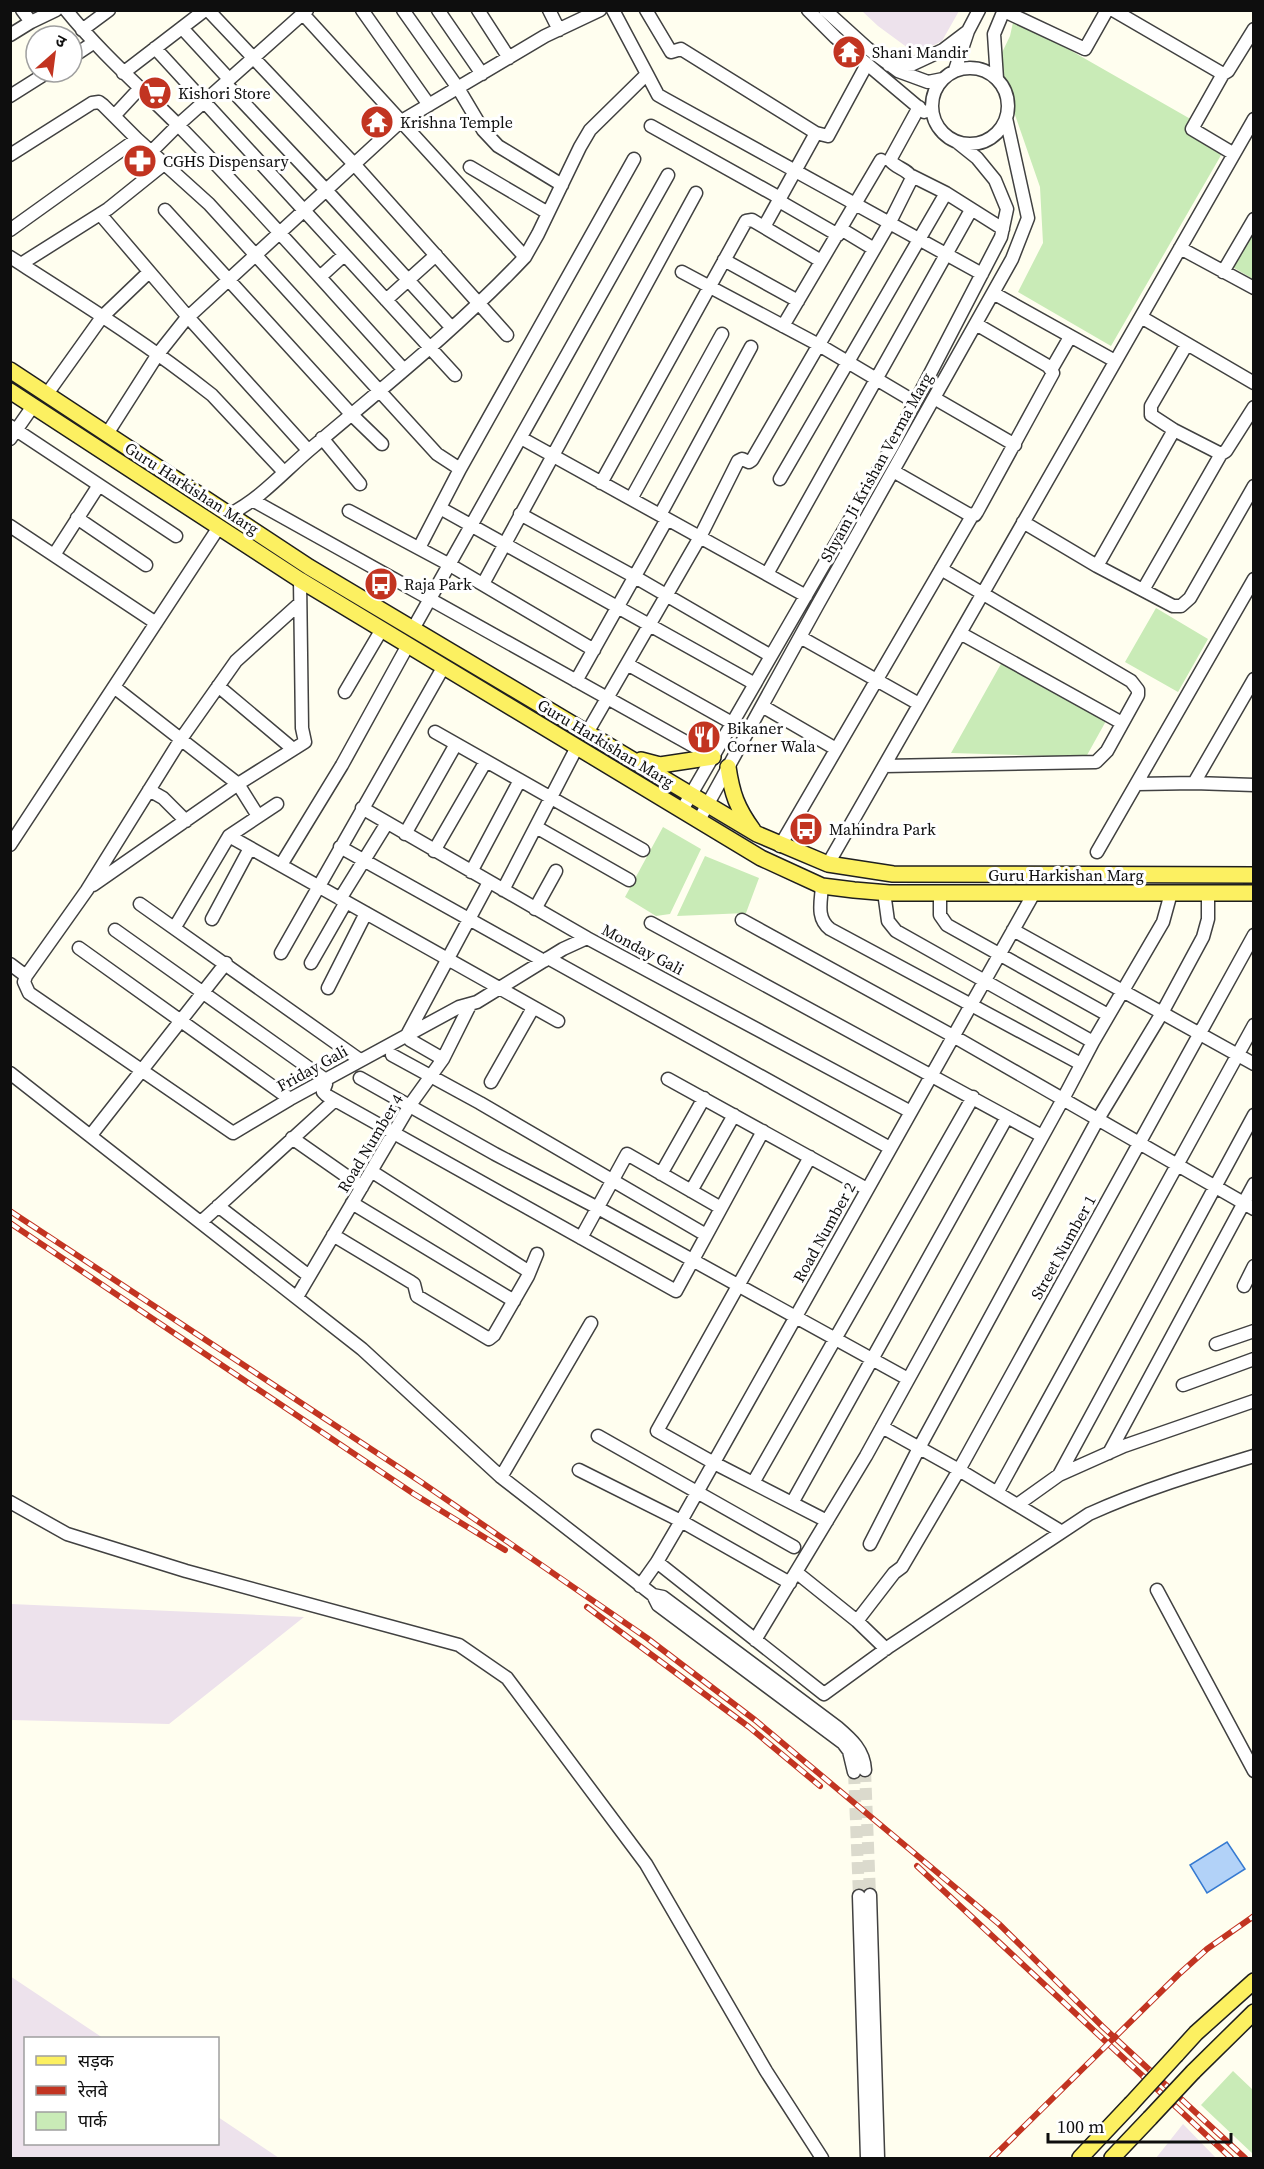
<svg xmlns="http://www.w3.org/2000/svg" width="1264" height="2169" viewBox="0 0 1264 2169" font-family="'Source Serif 4','Noto Sans Devanagari',serif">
  <rect width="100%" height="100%" fill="#fffeef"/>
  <path fill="#ede2ec" d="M 862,11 L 959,11 L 942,41 L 924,50 L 908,48 L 878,26 Z
    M 11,1604 L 304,1617 L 169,1724 L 11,1720 Z
    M 10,1976 L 103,2038 L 26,2038 L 26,2144 L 218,2144 L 218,2117 L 279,2158 L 11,2158 Z
    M 1183,2124 L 1216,2158 L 1156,2158 Z"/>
  <path fill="#c9ebb7" d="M 1014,18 L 1194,121 L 1224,150 L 1111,346 L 1018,292 L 1043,243 L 1040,187 L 997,63 L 1010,36 Z
    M 1253,224 L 1253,279 L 1229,265 Z
    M 1156,608 L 1208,639 L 1178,692 L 1125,662 Z
    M 1002,662 L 1106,721 L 1086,757 L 951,753 Z
    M 663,827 L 701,849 L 670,914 L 656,916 L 625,897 Z
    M 705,856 L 759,878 L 746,913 L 677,916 Z
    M 1233,2071 L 1253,2090 L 1253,2154 L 1201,2105 Z"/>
  <path fill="#b2d2f8" stroke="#367ad1" stroke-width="1.5" d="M 1227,1842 L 1245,1869 L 1207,1893 L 1190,1865 Z"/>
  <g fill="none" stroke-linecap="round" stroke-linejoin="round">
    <path stroke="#dbdacd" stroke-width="12" stroke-dasharray="12 6" stroke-linecap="butt" d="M 865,1770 L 870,1895
      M 854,1772 L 859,1896"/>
    <defs>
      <path id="minor" d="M 22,10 L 31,22 L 56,10
        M 66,10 C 100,52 140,87 178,125 C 256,204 329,288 404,370
        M 208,10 L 354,164 L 507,335
        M 362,10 L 429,105
        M 403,10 L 458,88 L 483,130 L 498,146 L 562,185
        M 438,10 L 482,74
        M 478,10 L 509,58
        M 549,10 L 559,30
        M 646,10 L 671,52 L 681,49 L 816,133 L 828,136 L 867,64
        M 808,10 L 835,37 L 924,112
        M 825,10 L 867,48 L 898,71 L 928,82 L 943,79
        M 1113,10 L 1223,74 L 1228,71 L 1254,29
        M 1004,11 L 1085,49 L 1107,10
        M 303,14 L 525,257
        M 182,28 L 229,79
        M 82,30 L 109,10
        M 10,35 L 31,22
        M 155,48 L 455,375
        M 72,57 L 93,43
        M 889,65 L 913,64 L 943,50 L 968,31
        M932 106a38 38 0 1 1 76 0a38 38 0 1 1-76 0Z
        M 955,70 L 968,31 L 979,10
        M 123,73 L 205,10
        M 647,74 L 658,95 L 665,99 L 982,274
        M 1223,74 L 1192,129 L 1234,154
        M 997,79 L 994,34 L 1004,10
        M 225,83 L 326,190 L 451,327
        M 10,96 L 48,72
        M 114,116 L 139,89
        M 651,126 L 780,198
        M 151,152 L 178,125 L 307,10
        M 10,155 L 92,103 L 99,102 L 103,105 L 137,139 L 209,204 L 437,454 L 460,469
        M 470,167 L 548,213
        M 912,176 L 946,193 L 1003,229
        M 779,201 L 838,235
        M 165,210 L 351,414 L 382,444
        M 100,214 L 188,317 L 308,450
        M 764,227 L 816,133
        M 841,229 L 874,249
        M 10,230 L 137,139
        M 1180,248 L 1254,288
        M 10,257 C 79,301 148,344 212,395 L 284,472
        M 724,260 L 798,301
        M 21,264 L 108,209 L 164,164
        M 682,272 L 819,345 L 915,402
        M 1223,272 L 1254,219
        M 320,277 L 344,255
        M 993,293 L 1115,361
        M 386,300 L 436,255
        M 1141,317 L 1254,383
        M 783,326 L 881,160
        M 1187,344 L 1151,406 L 1151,415 L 1174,430 L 1221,454 L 1226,451 L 1254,407
        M 1051,370 L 1070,337
        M 47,394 L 102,317 L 149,272
        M 934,398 L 1015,445
        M 10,426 L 176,536
        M 107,434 L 158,354 L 185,320 L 400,122 L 545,36 L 600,10
        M 322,438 L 360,484
        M 521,438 L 806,596
        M 10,439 L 33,406
        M 893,471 L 968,514 L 975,515 L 977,512 L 1053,373 L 1048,366 L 976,324
        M 780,479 L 946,193
        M 601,483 L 746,221 L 752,220 L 821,261
        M 631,499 L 722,334
        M 254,501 L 713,757
        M 440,508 L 755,684
        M 349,511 L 450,565 L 594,650
        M 230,514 C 262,498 286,469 314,446 C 386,385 460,326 525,257 L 538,234 L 580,147 L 590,130 L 647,74 L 613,10
        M 520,514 L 635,577 L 771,656
        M 660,515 L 751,347
        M 77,518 L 146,565
        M 1023,522 L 1097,566 L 1173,606 L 1181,606 L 1190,598 L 1254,486
        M 10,526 L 156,623
        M 419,548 L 460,469 L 634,159
        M 54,555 L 99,485
        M 1097,566 L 1174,430
        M 767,574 L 971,210
        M 483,584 L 696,193
        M 1143,590 L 1221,454
        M 299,604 L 236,661 L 181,739 L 87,890 L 26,976 L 24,982 L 29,993 L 233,1133 L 290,1099 L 459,1007 L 477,1002 L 563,949 L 587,938
        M 413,629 L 668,175
        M 960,633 L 1122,723
        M 800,637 L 919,704
        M 627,664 L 732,723
        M 576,681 L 667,519
        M 218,686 L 293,749
        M 114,687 L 238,784 L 258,816
        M 345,692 L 382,629
        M 762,706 L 836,749
        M 435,732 L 643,850
        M 587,733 L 700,537 L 738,461 L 742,459 L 749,462 L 752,460 L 890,222 L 912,178 C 908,169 895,168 890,160 L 919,107
        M 884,766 L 1096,762 L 1107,751 L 1138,695 L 1138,690 L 1131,681 L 941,569
        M 1194,783 L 1254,679
        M 1137,784 L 1194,783 L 1254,785
        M 149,790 L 163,798 L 186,821
        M 362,808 L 587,938 L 911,1112
        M 682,810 L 893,445 L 1001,237 L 1007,209 L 995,180 L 977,158 L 957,142
        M 699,820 L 817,606 L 1012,259 L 1028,218 L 1006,118
        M 536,827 L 629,880
        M 405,834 L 456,744
        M 229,836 L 558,1021
        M 10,845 L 219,527
        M 780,846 L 972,516
        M 340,847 L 544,961
        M 434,851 L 486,761
        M 1097,852 L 1254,579
        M 828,864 L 1254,119
        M 281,865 L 342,765 L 408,645
        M 471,872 L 520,780
        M 93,885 L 238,784 L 305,742 L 302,728 L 300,580
        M 822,886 C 821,902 816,918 830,929 L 1081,1064
        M 503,890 L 577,747
        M 884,892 L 888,921 L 896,931 L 1093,1042
        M 940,893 L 940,915 L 947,925 L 1108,1015
        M 340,899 L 387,823
        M 140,904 L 360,1060
        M 535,909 L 556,871
        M 212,919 L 250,848
        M 742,920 L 953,1036 L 1254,1209
        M 651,923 L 1042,1136
        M 175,927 L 229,836 L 277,804
        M 115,930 L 323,1078 L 326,1084 L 323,1092 L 326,1095 L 676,1291 L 763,1131
        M 1013,930 L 1254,1064
        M 79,948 L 290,1099
        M 281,953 L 444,666
        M 548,958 L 890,1148
        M 311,963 L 346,902
        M 10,964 L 26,976
        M 328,988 L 366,913
        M 407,1035 L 489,882
        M 407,1035 L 410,1040 L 443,1059
        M 392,1055 L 480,1103 L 706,1235
        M 10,1073 L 362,1349 L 501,1477 L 653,1595 L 658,1605 L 843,1743 L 849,1751 L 854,1772
        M 360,1078 L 495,1154 L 598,1208 L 908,1379
        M 668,1079 L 867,1189
        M 491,1082 L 533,1008
        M 91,1135 L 226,963
        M 292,1138 L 362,1187
        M 810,1157 L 657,1431 L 714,1463 L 827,1521
        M 371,1171 L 528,1271
        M 661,1174 L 704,1098
        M 691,1191 L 734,1115
        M 352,1203 L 514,1301
        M 218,1206 L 309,1276
        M 201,1222 L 335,1100
        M 333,1235 L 411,1282 L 414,1284 L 417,1296 L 489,1339 L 494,1335 L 528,1276 L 537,1254
        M 581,1238 L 627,1154 L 721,1208
        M 1244,1286 L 1254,1266
        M 297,1297 L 410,1105 L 443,1059 L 470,1005
        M 1216,1344 L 1254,1331
        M 1183,1385 L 1254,1359
        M 598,1436 L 794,1547
        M 1109,1453 L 1254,1184
        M 579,1470 L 681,1521 L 790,1583
        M 1059,1475 L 1254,1115
        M 501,1477 L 591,1323
        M 753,1483 L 973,1097
        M 997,1493 L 1254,1025
        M 10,1502 L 67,1534 L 186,1571 L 459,1645 L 507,1678 L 646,1864 L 766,2071 L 822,2158
        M 792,1503 L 1007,1117
        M 1017,1505 L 1059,1475 L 1124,1446 L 1254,1401
        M 1062,1532 L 959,1470 L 1254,935
        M 870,1544 L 919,1448 L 1098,1119 L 1162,1013 L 1203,937 L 1208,919 L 1208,893
        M 657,1562 L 824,1694 L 890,1646 L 1089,1514 C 1142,1490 1198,1473 1254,1456
        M 796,1572 L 857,1621 L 886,1649
        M 640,1586 L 657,1562 L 681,1521 L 1034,893
        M 1157,1590 L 1254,1771
        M 653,1595 L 663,1597 L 837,1727 C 851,1739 864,1750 865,1770
        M 857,1621 L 894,1573 L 902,1567 L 959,1470 L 882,1427
        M 755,1640 L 866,1456 L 1063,1099 L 1093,1042 L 1163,922 L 1171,893
        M 870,1895 L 878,2158
        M 859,1896 L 867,2158"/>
      <path id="major" d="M 10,370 L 309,567 L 757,834 L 828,864 L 893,874 L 1254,875
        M 10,391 L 300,580 L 761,858 L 822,886 L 854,890 L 889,893 L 1254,893
        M 641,760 L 660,765 L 713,757
        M 728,767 C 732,794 737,808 753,830
        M 1176,2055 L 1196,2033 L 1254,1981
        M 1193,2072 L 1254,2012
        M 1080,2158 L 1131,2104
        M 1112,2158 L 1150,2118"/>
    </defs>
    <use href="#minor" stroke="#414141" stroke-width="15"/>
    <use href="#major" stroke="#1f1f1f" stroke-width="18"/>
    <use href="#minor" stroke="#fff" stroke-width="12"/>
    <use href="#major" stroke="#fcf061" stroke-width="15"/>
    <defs>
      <path id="rail" d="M 10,1211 L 421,1482 L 647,1638 L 755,1720 L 999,1924 L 1102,2026 L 1245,2158
        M 10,1223 L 414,1494 L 505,1550
        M 587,1607 L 749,1727 L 820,1786
        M 917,1866 L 1231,2158
        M 992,2158 L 1178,1975 L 1207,1949 L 1254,1916"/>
    </defs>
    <use href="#rail" stroke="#c23421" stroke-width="6"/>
    <use href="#rail" stroke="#fff" stroke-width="4" stroke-dasharray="11" stroke-linecap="butt"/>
    <defs>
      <path id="major-bridge" d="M 1131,2104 L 1176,2055
        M 1150,2118 L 1193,2072"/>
    </defs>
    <use href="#major-bridge" stroke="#1f1f1f" stroke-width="18" stroke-linecap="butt"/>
    <use href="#major-bridge" stroke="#fcf061" stroke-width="15"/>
  </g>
  <defs>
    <symbol id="temple-disc" viewBox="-11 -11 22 22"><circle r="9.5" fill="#c23421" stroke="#fff"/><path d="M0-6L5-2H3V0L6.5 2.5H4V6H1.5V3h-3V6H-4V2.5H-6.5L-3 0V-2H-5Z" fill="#fff"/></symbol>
    <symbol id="supermarket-disc" viewBox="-11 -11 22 22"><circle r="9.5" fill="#c23421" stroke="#fff"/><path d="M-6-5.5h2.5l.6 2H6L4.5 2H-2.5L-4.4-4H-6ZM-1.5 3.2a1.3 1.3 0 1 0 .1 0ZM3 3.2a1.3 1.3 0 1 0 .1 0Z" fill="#fff"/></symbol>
    <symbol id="pharmacy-disc" viewBox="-11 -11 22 22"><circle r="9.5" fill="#c23421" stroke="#fff"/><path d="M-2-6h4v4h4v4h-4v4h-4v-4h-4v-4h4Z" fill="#fff"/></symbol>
    <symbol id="bus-disc" viewBox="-11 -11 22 22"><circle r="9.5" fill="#c23421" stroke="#fff"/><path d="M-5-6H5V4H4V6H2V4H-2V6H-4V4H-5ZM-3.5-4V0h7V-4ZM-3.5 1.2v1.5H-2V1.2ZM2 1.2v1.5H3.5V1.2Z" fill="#fff"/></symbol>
    <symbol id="restaurant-disc" viewBox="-11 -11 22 22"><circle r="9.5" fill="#c23421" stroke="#fff"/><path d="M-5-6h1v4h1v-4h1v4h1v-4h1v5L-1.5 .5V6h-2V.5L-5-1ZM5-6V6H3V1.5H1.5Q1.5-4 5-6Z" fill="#fff"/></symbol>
  </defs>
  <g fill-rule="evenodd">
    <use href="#temple-disc" x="830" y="33" width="38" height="38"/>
    <use href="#supermarket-disc" x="136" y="74" width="38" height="38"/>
    <use href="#temple-disc" x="358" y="103" width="38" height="38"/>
    <use href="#pharmacy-disc" x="121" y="142" width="38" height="38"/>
    <use href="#bus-disc" x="362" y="565" width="38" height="38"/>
    <use href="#restaurant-disc" x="685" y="718" width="38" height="38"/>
    <use href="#bus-disc" x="787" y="810" width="38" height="38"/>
  </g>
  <g text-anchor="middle" stroke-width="6" stroke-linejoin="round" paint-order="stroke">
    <g font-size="16" fill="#0e0e0e" stroke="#fff" text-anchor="start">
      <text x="872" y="58">Shani Mandir</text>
      <text x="178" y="99">Kishori Store</text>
      <text x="400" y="128">Krishna Temple</text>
      <text x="163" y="167">CGHS Dispensary</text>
      <text x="404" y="590">Raja Park</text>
      <text x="727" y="734">Bikaner<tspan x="727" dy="18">Corner Wala</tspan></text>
      <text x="829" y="835">Mahindra Park</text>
    </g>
    <g font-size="16" fill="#0e0e0e" stroke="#fff">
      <text transform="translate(876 467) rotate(-61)" y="6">Shyam Ji Krishan Verma Marg</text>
      <text transform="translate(192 488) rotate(33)" y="6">Guru Harkishan Marg</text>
      <text transform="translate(606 743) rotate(31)" y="6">Guru Harkishan Marg</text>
      <text x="1066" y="881">Guru Harkishan Marg</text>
      <text transform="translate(643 949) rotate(28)" y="6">Monday Gali</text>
      <text transform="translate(312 1068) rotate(-29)" y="6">Friday Gali</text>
      <text transform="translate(370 1143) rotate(-59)" y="6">Road Number 4</text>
      <text transform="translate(824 1232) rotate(-61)" y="6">Road Number 2</text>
      <text transform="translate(1063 1247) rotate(-61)" y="6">Street Number 1</text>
    </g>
  </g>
  <rect width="1264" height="2169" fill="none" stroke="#0e0e0e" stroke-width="24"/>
  <rect x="24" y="2037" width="195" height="108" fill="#ffffff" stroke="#9f9f9f" stroke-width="1.5"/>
  <rect x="36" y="2056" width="30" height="9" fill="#fcf061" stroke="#9f9f9f" stroke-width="1.5"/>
  <text x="78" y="2067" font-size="18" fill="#0e0e0e">सड़क</text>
  <rect x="36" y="2086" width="30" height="9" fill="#c23421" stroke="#9f9f9f" stroke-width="1.5"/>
  <text x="78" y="2097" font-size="18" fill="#0e0e0e">रेलवे</text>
  <rect x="36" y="2112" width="30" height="18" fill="#c9ebb7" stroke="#9f9f9f" stroke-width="1.5"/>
  <text x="78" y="2127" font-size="18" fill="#0e0e0e">पार्क</text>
  <g transform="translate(54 54) rotate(28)"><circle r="28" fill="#ffffff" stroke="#9f9f9f" stroke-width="1.5"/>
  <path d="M0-4.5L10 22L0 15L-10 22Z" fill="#c23421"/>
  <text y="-9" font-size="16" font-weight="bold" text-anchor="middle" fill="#0e0e0e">उ</text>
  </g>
  <path d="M1048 2133v9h183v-9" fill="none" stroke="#0e0e0e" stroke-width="3"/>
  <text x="1057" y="2133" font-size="18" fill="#0e0e0e" stroke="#ffffff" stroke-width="4.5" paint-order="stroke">100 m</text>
</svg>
